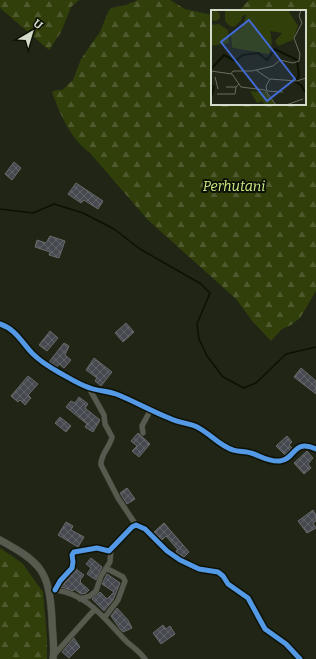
<svg xmlns="http://www.w3.org/2000/svg" width="316" height="659" viewBox="0 0 316 659" font-family="Bitter,serif">
  <defs>
    <pattern id="forest-firs" width="22" height="20" patternUnits="userSpaceOnUse"><rect width="22" height="20" fill="#313f0b"/><path d="M5 1l3.5 6h-7zM16 11l3.5 6h-7z" fill="#4e5a2d"/></pattern>
    <pattern id="building-cross-hatch" width="8" height="8" patternUnits="userSpaceOnUse"><rect width="8" height="8" fill="#46494f"/><path d="M0 0l8 8M0 8l8-8" fill="none" stroke="#606367"/></pattern>
  </defs>
  <rect width="100%" height="100%" fill="#202515"/>
  <path fill="url(#forest-firs)" d="M 0,0 L 79,0 L 71,7 L 61,32 L 49,50 L 0,8 Z
    M 138,0 L 170,0 L 185,9 L 212,15 L 212,104 L 305,104 L 305,11 L 239,11 L 249,0 L 316,0 L 316,291 L 300,318 L 291,325 L 282,329 L 271,341 L 253,322 L 236,299 L 148,220 L 90,153 C 70,138 60,114 52,92 L 57,90 L 62,90 L 73,80 L 81,59 L 100,32 L 108,12 L 111,8 L 126,5 Z
    M 0,548 L 22,563 L 43,592 L 47,638 L 47,659 L 0,659 Z"/>
  <g fill="none" stroke-linecap="round" stroke-linejoin="round">
    <path stroke="#0c1202" stroke-width="1.5" d="M 0,209 L 33,213 L 54,204 L 83,213 L 114,229 L 140,249 L 201,284 L 210,293 L 197,324 L 199,339 L 207,356 L 223,377 L 244,388 L 256,383 L 286,354 L 316,347"/>
  </g>
  <path fill="url(#building-cross-hatch)" stroke="#686a6a" d="M 14,162 L 21,168 L 12,180 L 5,174 Z
    M 76,183 L 103,201 L 98,209 L 84,200 L 81,203 L 68,194 Z
    M 50,236 L 65,241 L 59,258 L 49,255 L 50,252 L 35,247 L 37,240 L 46,243 Z
    M 126,323 L 134,332 L 123,342 L 115,333 Z
    M 50,331 L 58,338 L 47,351 L 39,345 Z
    M 64,343 L 69,346 L 65,355 L 71,360 L 64,368 L 59,364 L 57,367 L 49,362 Z
    M 94,358 L 112,372 L 101,386 L 95,381 L 97,378 L 86,370 Z
    M 301,368 L 316,381 L 316,394 L 294,377 Z
    M 28,376 L 38,384 L 28,395 L 31,398 L 25,405 L 20,400 L 18,402 L 11,396 Z
    M 79,397 L 88,404 L 85,408 L 100,420 L 93,432 L 85,427 L 87,424 L 66,407 L 71,401 L 75,403 Z
    M 60,417 L 71,426 L 66,432 L 55,423 Z
    M 138,433 L 150,444 L 139,457 L 132,451 L 137,446 L 131,441 Z
    M 287,436 L 292,442 L 289,445 L 292,448 L 285,455 L 276,446 Z
    M 307,451 L 313,458 L 308,464 L 311,468 L 304,474 L 294,463 Z
    M 127,488 L 135,499 L 127,504 L 120,493 Z
    M 313,510 L 316,515 L 316,521 L 313,523 L 316,528 L 307,533 L 298,521 Z
    M 66,522 L 73,526 L 71,530 L 84,537 L 78,547 L 58,535 Z
    M 164,523 L 189,552 L 184,557 L 177,553 L 176,551 L 178,550 L 166,536 L 162,540 L 154,532 Z
    M 91,558 L 102,567 L 96,580 L 87,574 L 91,568 L 86,564 Z
    M 76,569 L 84,575 L 80,580 L 81,581 L 80,582 L 89,590 L 86,593 L 81,594 L 74,589 L 73,591 L 61,587 Z
    M 107,574 L 120,583 L 113,600 L 104,611 L 92,599 L 100,592 L 107,599 L 114,592 L 102,584 Z
    M 117,608 L 128,620 L 132,628 L 123,632 L 120,629 L 111,616 Z
    M 163,625 L 166,629 L 170,626 L 175,634 L 161,644 L 153,633 Z
    M 74,638 L 80,647 L 69,658 L 62,652 Z"/>
  <g fill="none" stroke-linecap="round" stroke-linejoin="round">
    <defs>
      <path id="street" d="M 0,324 C 16,329 22,343 33,354 C 41,362 51,368 60,373 C 69,378 80,385 90,388 C 99,391 108,391 116,394 C 134,401 151,411 169,418 C 177,422 186,423 195,426 C 209,432 219,446 233,450 C 239,452 245,451 251,453 C 261,456 268,462 280,461 C 295,460 293,438 316,449
        M 89,388 L 104,415 L 105,424 L 112,437 C 110,447 100,455 101,465 L 118,498 L 136,525
        M 143,433 L 142,426 L 151,409
        M 55,590 L 60,581 L 72,568 L 73,562 L 72,555 L 74,552 L 97,548 L 109,551 L 132,527 L 136,525 L 145,529 L 167,551 L 180,560 L 199,569 L 218,572 L 223,576 L 228,584 L 248,598 L 265,629 L 286,644 L 300,659
        M 53,591 L 55,590 C 89,594 105,620 127,642 C 133,647 140,652 145,659
        M 80,599 L 90,596 L 96,591 L 101,576 L 110,562 L 111,550
        M 105,617 L 118,600 L 125,581 L 123,577 L 106,568
        M 53,656 L 95,609"/>
      <path id="secondary" d="M 0,540 C 42,563 49,571 52,619 C 52,632 55,646 53,659"/>
    </defs>
    <use href="#street" stroke="#3b3f33" stroke-width="6"/>
    <use href="#secondary" stroke="#3b3f33" stroke-width="8"/>
    <use href="#street" stroke="#575b4f" stroke-width="5"/>
    <use href="#secondary" stroke="#575b4f" stroke-width="7"/>
    <defs>
      <path id="cycleway" d="M 0,324 C 16,329 22,343 33,354 C 41,362 51,368 60,373 C 69,378 80,385 90,388 C 99,391 108,391 116,394 C 134,401 151,411 169,418 C 177,422 186,423 195,426 C 209,432 219,446 233,450 C 239,452 245,451 251,453 C 261,456 268,462 280,461 C 295,460 293,438 316,449
        M 55,590 L 60,581 L 72,568 L 73,562 L 72,555 L 74,552 L 97,548 L 109,551 L 132,527 L 136,525 L 145,529 L 167,551 L 180,560 L 199,569 L 218,572 L 223,576 L 228,584 L 248,598 L 265,629 L 286,644 L 300,659"/>
    </defs>
    <use href="#cycleway" stroke="#0e1206" stroke-width="8"/>
    <use href="#cycleway" stroke="#5399e6" stroke-width="5"/>
  </g>
  <g text-anchor="middle" stroke-width="4" stroke-linejoin="round" paint-order="stroke">
    <g font-size="14" font-style="italic" fill="#ccee82" stroke="#0e1206">
      <text x="234" y="191">Perhutani</text>
    </g>
  </g>
  <g transform="translate(211 10)">
    <rect width="95" height="95" fill="#202515"/>
    <path d="M 14,0 L 77,0 L 87,16 L 82,30 L 67,36 L 64,31 L 71,23 L 59,21 L 61,32 L 58,44 L 23,38 L 21,37 L 20,25 L 31,18 L 35,5 L 31,6 L 30,11 L 23,17 L 19,16 L 14,11 ZM-1 6a5 5 0 1 1 10 0a5 5 0 1 1-10 0ZM 8,14 L 17,20 L 18,33 L 0,36 L 0,15 ZM 39,81 L 55,82 L 65,95 L 54,95 L 51,91 L 46,93 Z" fill="#313f0b"/>
    <path fill="none" stroke="#0c1202" stroke-width="2" d="M 0,59 L 13,45 L 24,51 L 32,45 L 47,43 L 56,50 L 64,39 L 86,50 L 88,65 L 85,72 L 90,75 L 94,82M 0,75 L 3,77 L 0,87"/>
    <path fill="none" stroke="#686e5e" stroke-width="1" d="M 45,60 L 58,69M 0,61 L 21,64 L 30,77 L 54,80 L 65,95M 20,64 L 22,61 L 41,61 L 62,56 L 69,50 L 82,53 L 88,51 L 89,44 L 83,28 L 91,13 L 88,6 L 90,0M 4,67 L 7,79M 15,77 L 25,77 L 28,74M 56,81 L 55,76 L 59,69 L 86,71 L 95,68M 56,81 L 72,82M 6,84 L 24,84 L 25,77M 75,95 L 92,89"/>
    <path fill="#426ad5" fill-opacity="0.15" stroke="#426ad5" stroke-width="2" d="M 38,10 L 84,69 L 56,91 L 10,32 Z"/>
    <rect width="95" height="95" fill="none" stroke="#d5dbcb" stroke-width="2"/>
  </g>
  <g transform="translate(32 32) rotate(38)" stroke="#0e1206" stroke-width="3" paint-order="stroke">
  <path d="M0-3L7 15L0 10L-7 15Z" fill="#d5dbcb"/>
  <text y="-6" font-size="11" font-weight="bold" text-anchor="middle" fill="#d5dbcb">U</text>
  </g>
</svg>
